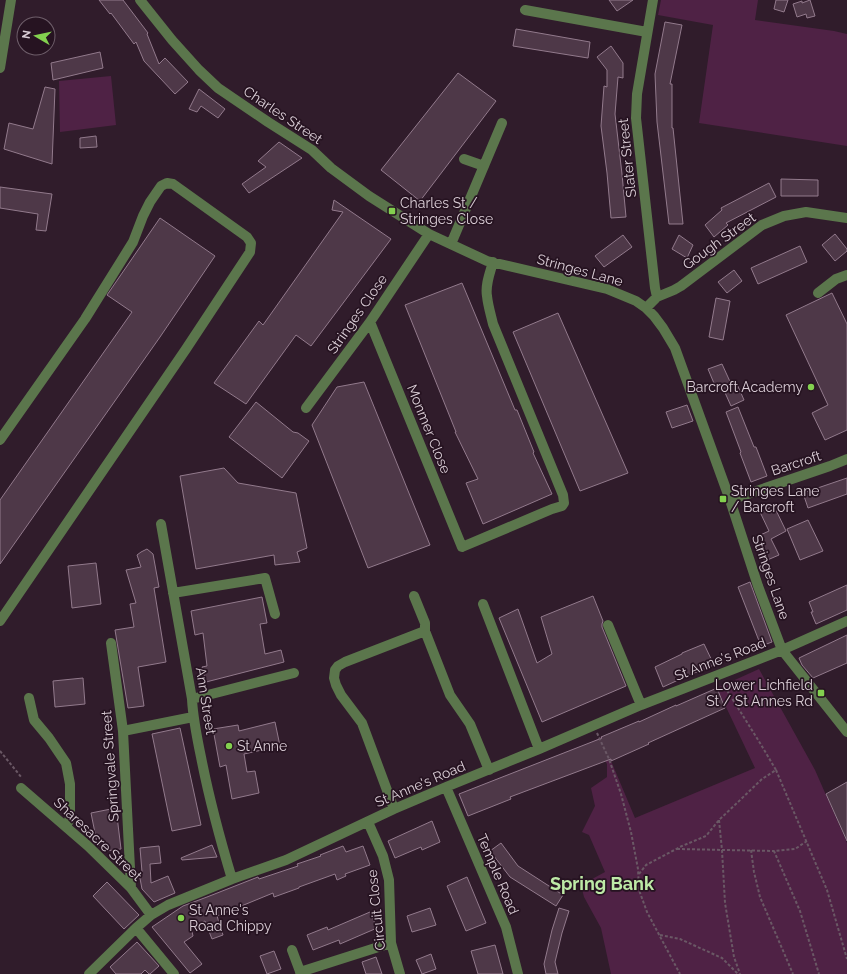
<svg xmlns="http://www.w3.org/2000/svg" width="847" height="974" viewBox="0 0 847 974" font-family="Raleway,sans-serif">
  <rect width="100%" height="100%" fill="#301c2b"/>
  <path fill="#4f2245" d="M 661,0 L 758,0 L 755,20 L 834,31 L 847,34 L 847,146 L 699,123 L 713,25 L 658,15 Z
    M 111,76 L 116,125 L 60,132 L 59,81 Z
    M 759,669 L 815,770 L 847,843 L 847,974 L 611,974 L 601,928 L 584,897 L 581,885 L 605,872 L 589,835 L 582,832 L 595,806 L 591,788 L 607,777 L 607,764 L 594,741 L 601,737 L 635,818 L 755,768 L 717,688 Z"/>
  <path fill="#4e3848" stroke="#927a8c" d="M 99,0 L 123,0 L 148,33 L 147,34 L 159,64 L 165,58 L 188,82 L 175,94 L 144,61 L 136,42 L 134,44 L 111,13 L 110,14 Z
    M 609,0 L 633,0 L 617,11 Z
    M 776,0 L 788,0 L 784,12 L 774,9 Z
    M 810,0 L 815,16 L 807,18 L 806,14 L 797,17 L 793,4 L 802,1 L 802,3 Z
    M 665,22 L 682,25 L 670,84 L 672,84 L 672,128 L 673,128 L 683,224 L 669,224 L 657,122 L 655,74 Z
    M 516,29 L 590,42 L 588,58 L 513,46 Z
    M 611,46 L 623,63 L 623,78 L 618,77 L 615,114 L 622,174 L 626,217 L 611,218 L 607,173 L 601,126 L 604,86 L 607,87 L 607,70 L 597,57 Z
    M 100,52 L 103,68 L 53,80 L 51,63 Z
    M 458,73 L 496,101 L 420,201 L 381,170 Z
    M 45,87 L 55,89 L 52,164 L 4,149 L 9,123 L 33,129 Z
    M 199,89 L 225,109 L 218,118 L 201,106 L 197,112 L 189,109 Z
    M 96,136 L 97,147 L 80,148 L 80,138 Z
    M 279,142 L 302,158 L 249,193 L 242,184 L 266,167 L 258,161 Z
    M 781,179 L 818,180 L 818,196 L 781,196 Z
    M 769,183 L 776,197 L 726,223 L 728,225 L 714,237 L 705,225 L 722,210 L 721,208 Z
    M 0,187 L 52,194 L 46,231 L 36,230 L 38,214 L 0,208 Z
    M 334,200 L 391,239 L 311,346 L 296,335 L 246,404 L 214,383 L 259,321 L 263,325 L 343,212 L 332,210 Z
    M 160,218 L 215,256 L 160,337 L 0,564 L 0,500 L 132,312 L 107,295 Z
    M 835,234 L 847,249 L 847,251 L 835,261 L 822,245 Z
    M 623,235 L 632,247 L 604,267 L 595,256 Z
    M 679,235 L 693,245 L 687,258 L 672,249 Z
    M 800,246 L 807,262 L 758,284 L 751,268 Z
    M 734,270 L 742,281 L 727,293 L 718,282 Z
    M 462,283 L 515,410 L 517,410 L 534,452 L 533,453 L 552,494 L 483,524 L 466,483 L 478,479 L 455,432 L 456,432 L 405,305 Z
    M 832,293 L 847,324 L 847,430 L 825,440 L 812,413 L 828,405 L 786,315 Z
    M 716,298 L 730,301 L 723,340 L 709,337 Z
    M 558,313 L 628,473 L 580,491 L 513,332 Z
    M 722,364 L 732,386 L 737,384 L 744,400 L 731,406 L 722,386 L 716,388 L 708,369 Z
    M 364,382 L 430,545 L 368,568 L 312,425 L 337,387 Z
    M 256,402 L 293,432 L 298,433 L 309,441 L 282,478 L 229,437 Z
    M 687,405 L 693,421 L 672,428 L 666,412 Z
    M 738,407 L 754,447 L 756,447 L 767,476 L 751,482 L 740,453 L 741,452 L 726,412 Z
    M 224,468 L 238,483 L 296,493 L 307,548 L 297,552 L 300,562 L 275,565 L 274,555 L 196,569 L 180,476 Z
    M 847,478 L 847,494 L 808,508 L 803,493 Z
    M 774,506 L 786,531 L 771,539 L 779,555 L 765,561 L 754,538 L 769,531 L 760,512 Z
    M 808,520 L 823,551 L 800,560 L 787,529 Z
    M 147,549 L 153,554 L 159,587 L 154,588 L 166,662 L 138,667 L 144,706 L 128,708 L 115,630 L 134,627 L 130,604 L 136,603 L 126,570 L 141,567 L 137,555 L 141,552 Z
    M 96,563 L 101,604 L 72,608 L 68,566 Z
    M 750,582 L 772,642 L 761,646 L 738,587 Z
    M 847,585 L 847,610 L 816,624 L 811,612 L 813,612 L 809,602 Z
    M 593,596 L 603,621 L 602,624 L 602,627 L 626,686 L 542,722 L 499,618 L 518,609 L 537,663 L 552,654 L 541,617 Z
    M 262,597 L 267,623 L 260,624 L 265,654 L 281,650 L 284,662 L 206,682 L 202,667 L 207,666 L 203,633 L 195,635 L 191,611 Z
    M 847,635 L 847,663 L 813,678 L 802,665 L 799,658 Z
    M 704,644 L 714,665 L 687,676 L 663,687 L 655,667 L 682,654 L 682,653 Z
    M 83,678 L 85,704 L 55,707 L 53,681 Z
    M 717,688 L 725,708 L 648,743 L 649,744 L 611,761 L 611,759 L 510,797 L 511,799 L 468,816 L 459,794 L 602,738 L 601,737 L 639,721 L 639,722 L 676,705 L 676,706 Z
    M 275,722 L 280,746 L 244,754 L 247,772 L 255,771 L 259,793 L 232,799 L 226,765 L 220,767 L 213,729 L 238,725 L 239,731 Z
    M 180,728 L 201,825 L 172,831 L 152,734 Z
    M 847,782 L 847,841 L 826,794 Z
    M 116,808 L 121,849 L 106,851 L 97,843 L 91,813 Z
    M 432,821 L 440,842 L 422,850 L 421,847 L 395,858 L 388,841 Z
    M 501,843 L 518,866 L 563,895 L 556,906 L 510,877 L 490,851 Z
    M 212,845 L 217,857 L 182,860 L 181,858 Z
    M 159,846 L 161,863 L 150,864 L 151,883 L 168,876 L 175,893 L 154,902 L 142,889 L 139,873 L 142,872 L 140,848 Z
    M 343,846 L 346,852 L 363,846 L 370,865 L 345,874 L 346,876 L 337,880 L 335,874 L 299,887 L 299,888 L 274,897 L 273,893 L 217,916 L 223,935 L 212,939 L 205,921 L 191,927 L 193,936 L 184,942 L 202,964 L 190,973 L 152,927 L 183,906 L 207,897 L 258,877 L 259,879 L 298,866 L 297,864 L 321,856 L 320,855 Z
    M 467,877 L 486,923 L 466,931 L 447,886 Z
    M 107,882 L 139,915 L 124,929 L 93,896 Z
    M 430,908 L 436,925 L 412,932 L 407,916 Z
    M 559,908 L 569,911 L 562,933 L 555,962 L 558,974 L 546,974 L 544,964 L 552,930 Z
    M 370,912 L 377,928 L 340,944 L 339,940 L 313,950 L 307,935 L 327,927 L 328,930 Z
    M 137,942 L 159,966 L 150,974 L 149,974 L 145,970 L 141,974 L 116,974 L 110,967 Z
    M 495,945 L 503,974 L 478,974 L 471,951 Z
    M 274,951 L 281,969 L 267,974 L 260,956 Z
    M 431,954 L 436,969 L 422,974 L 416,960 Z
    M 376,957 L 382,974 L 366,974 L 362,962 Z"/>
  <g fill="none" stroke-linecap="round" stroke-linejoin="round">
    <path stroke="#6a5865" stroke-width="2" stroke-dasharray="3 2" stroke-linecap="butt" d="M 597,733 L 609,759 L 621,794 L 631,832 L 638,869 L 639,890 L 647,912 L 680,974
      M 0,751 L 22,778
      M 776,770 L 827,890 L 847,959
      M 719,820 L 722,850 L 725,903 L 734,957 L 740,974
      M 807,841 L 795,849 L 774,851 L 800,911 L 819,974
      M 677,849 L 774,851
      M 751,850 L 754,872 L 760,897 L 793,974
      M 639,874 L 646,865 L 682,846 L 706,836 L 719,820 L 738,802 L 762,779 L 776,770 L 760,743 L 723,684
      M 660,935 L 680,939 L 722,958 L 738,974"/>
    <path stroke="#5b764c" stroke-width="10" d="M 140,0 L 172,40 L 199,70 L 218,88 L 268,122 L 312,150 L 331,168 L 369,196 L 429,234 L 487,261 L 607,289 L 636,301 L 646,308 L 654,316 L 663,328 L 675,348 L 730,500 L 758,586 L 782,650 L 847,732
      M 525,10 L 647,32
      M 0,68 L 11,0
      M 464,159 L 484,166
      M 451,244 L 502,123
      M 818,293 L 836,279 L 847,275
      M 657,297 L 674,290 L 681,286 L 762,225 L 784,216 L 806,212 L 847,218
      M 646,308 L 657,297 L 655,288 L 636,118 L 637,94 L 653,0
      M 370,322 L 462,547 L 552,509 L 562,506 L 564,503 L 563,495 L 493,324 C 491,315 488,306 487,296 C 485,285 490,273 493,262
      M 306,408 L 370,322 L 429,234
      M 0,440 L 85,319 L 133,242 L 143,216 L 150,202 L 161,186 L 167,183 L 173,184 L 247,237 L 251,243 L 250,252 L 186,349 L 0,621
      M 730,500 L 830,466 L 847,459
      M 161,524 L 192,699 C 193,719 197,738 201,757 C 209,798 220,839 232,879
      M 173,593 L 265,578 L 275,614
      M 414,596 L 425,623 L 425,631
      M 483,604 L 539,749
      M 608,625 L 641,705
      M 111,643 L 123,731 L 131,888
      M 29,698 L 34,720 L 49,738 L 66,763 L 70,784 L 70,818 L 66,827
      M 192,699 L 294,673
      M 123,731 L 193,717
      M 446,787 L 506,927 L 518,974
      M 21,788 L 88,846 L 131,888 L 151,915
      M 394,809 L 362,723 L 341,695 L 336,685 L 334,678 L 335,670 L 338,666 L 345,662 L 425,631 L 450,695 L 470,724 L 489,770
      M 368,822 L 383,856 L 389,880 L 391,943 L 400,974
      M 136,928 L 174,974
      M 292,950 L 301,974
      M 300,972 L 391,943
      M 89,974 L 136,928 L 151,915 L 168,905 L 232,879 L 286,860 L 394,809 L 446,787 L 539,749 L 641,705 L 782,650 L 847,621"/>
  </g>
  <g fill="#83d04f" stroke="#261321" stroke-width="1.5">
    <rect x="388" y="207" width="8" height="8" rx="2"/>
    <circle cx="811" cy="387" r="4"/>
    <rect x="719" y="495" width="8" height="8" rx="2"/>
    <rect x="817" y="689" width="8" height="8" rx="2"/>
    <circle cx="229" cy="746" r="4"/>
    <circle cx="181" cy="918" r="4"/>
  </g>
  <g text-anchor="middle" stroke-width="3.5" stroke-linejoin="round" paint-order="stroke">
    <g font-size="14" fill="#dbced7" stroke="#261321">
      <text transform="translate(283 115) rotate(34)" y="5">Charles Street</text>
      <text transform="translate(627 158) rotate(-96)" y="5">Slater Street</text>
      <text transform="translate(719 241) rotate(-36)" y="5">Gough Street</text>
      <text transform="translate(580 270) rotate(15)" y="5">Stringes Lane</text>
      <text transform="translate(357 314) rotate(-55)" y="5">Stringes Close</text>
      <text transform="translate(429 429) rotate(68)" y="5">Monmer Close</text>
      <text transform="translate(796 463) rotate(-18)" y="5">Barcroft</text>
      <text transform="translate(771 577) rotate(71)" y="5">Stringes Lane</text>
      <text transform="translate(720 659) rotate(-21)" y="5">St Anne's Road</text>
      <text transform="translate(206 701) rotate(81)" y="5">Ann Street</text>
      <text transform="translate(110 766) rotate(-94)" y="5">Springvale Street</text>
      <text transform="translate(420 784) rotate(-23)" y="5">St Anne's Road</text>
      <text transform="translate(98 839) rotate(43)" y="5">Sharesacre Street</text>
      <text transform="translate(498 874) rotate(67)" y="5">Temple Road</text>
      <text transform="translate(376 910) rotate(-96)" y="5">Circuit Close</text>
    </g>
    <g font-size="14" fill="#dbced7" stroke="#261321" text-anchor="start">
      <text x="400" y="208">Charles St /<tspan x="400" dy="16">Stringes Close</tspan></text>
      <text x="803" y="392" text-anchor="end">Barcroft Academy</text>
      <text x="731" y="496">Stringes Lane<tspan x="731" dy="16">/ Barcroft</tspan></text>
      <text x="813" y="690" text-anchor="end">Lower Lichfield<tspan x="813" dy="16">St / St Annes Rd</tspan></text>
      <text x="237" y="751">St Anne</text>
      <text x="189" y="915">St Anne's<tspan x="189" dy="16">Road Chippy</tspan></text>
    </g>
    <g font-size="18" font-weight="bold" fill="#beeaa7" stroke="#261321">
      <text x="602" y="890">Spring Bank</text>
    </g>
  </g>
  <g transform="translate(36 36) rotate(279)"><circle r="19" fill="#261321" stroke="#6e5e6a"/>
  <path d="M0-3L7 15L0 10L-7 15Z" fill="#83d04f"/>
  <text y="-6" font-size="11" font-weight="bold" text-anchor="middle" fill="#dbced7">N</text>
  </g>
</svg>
